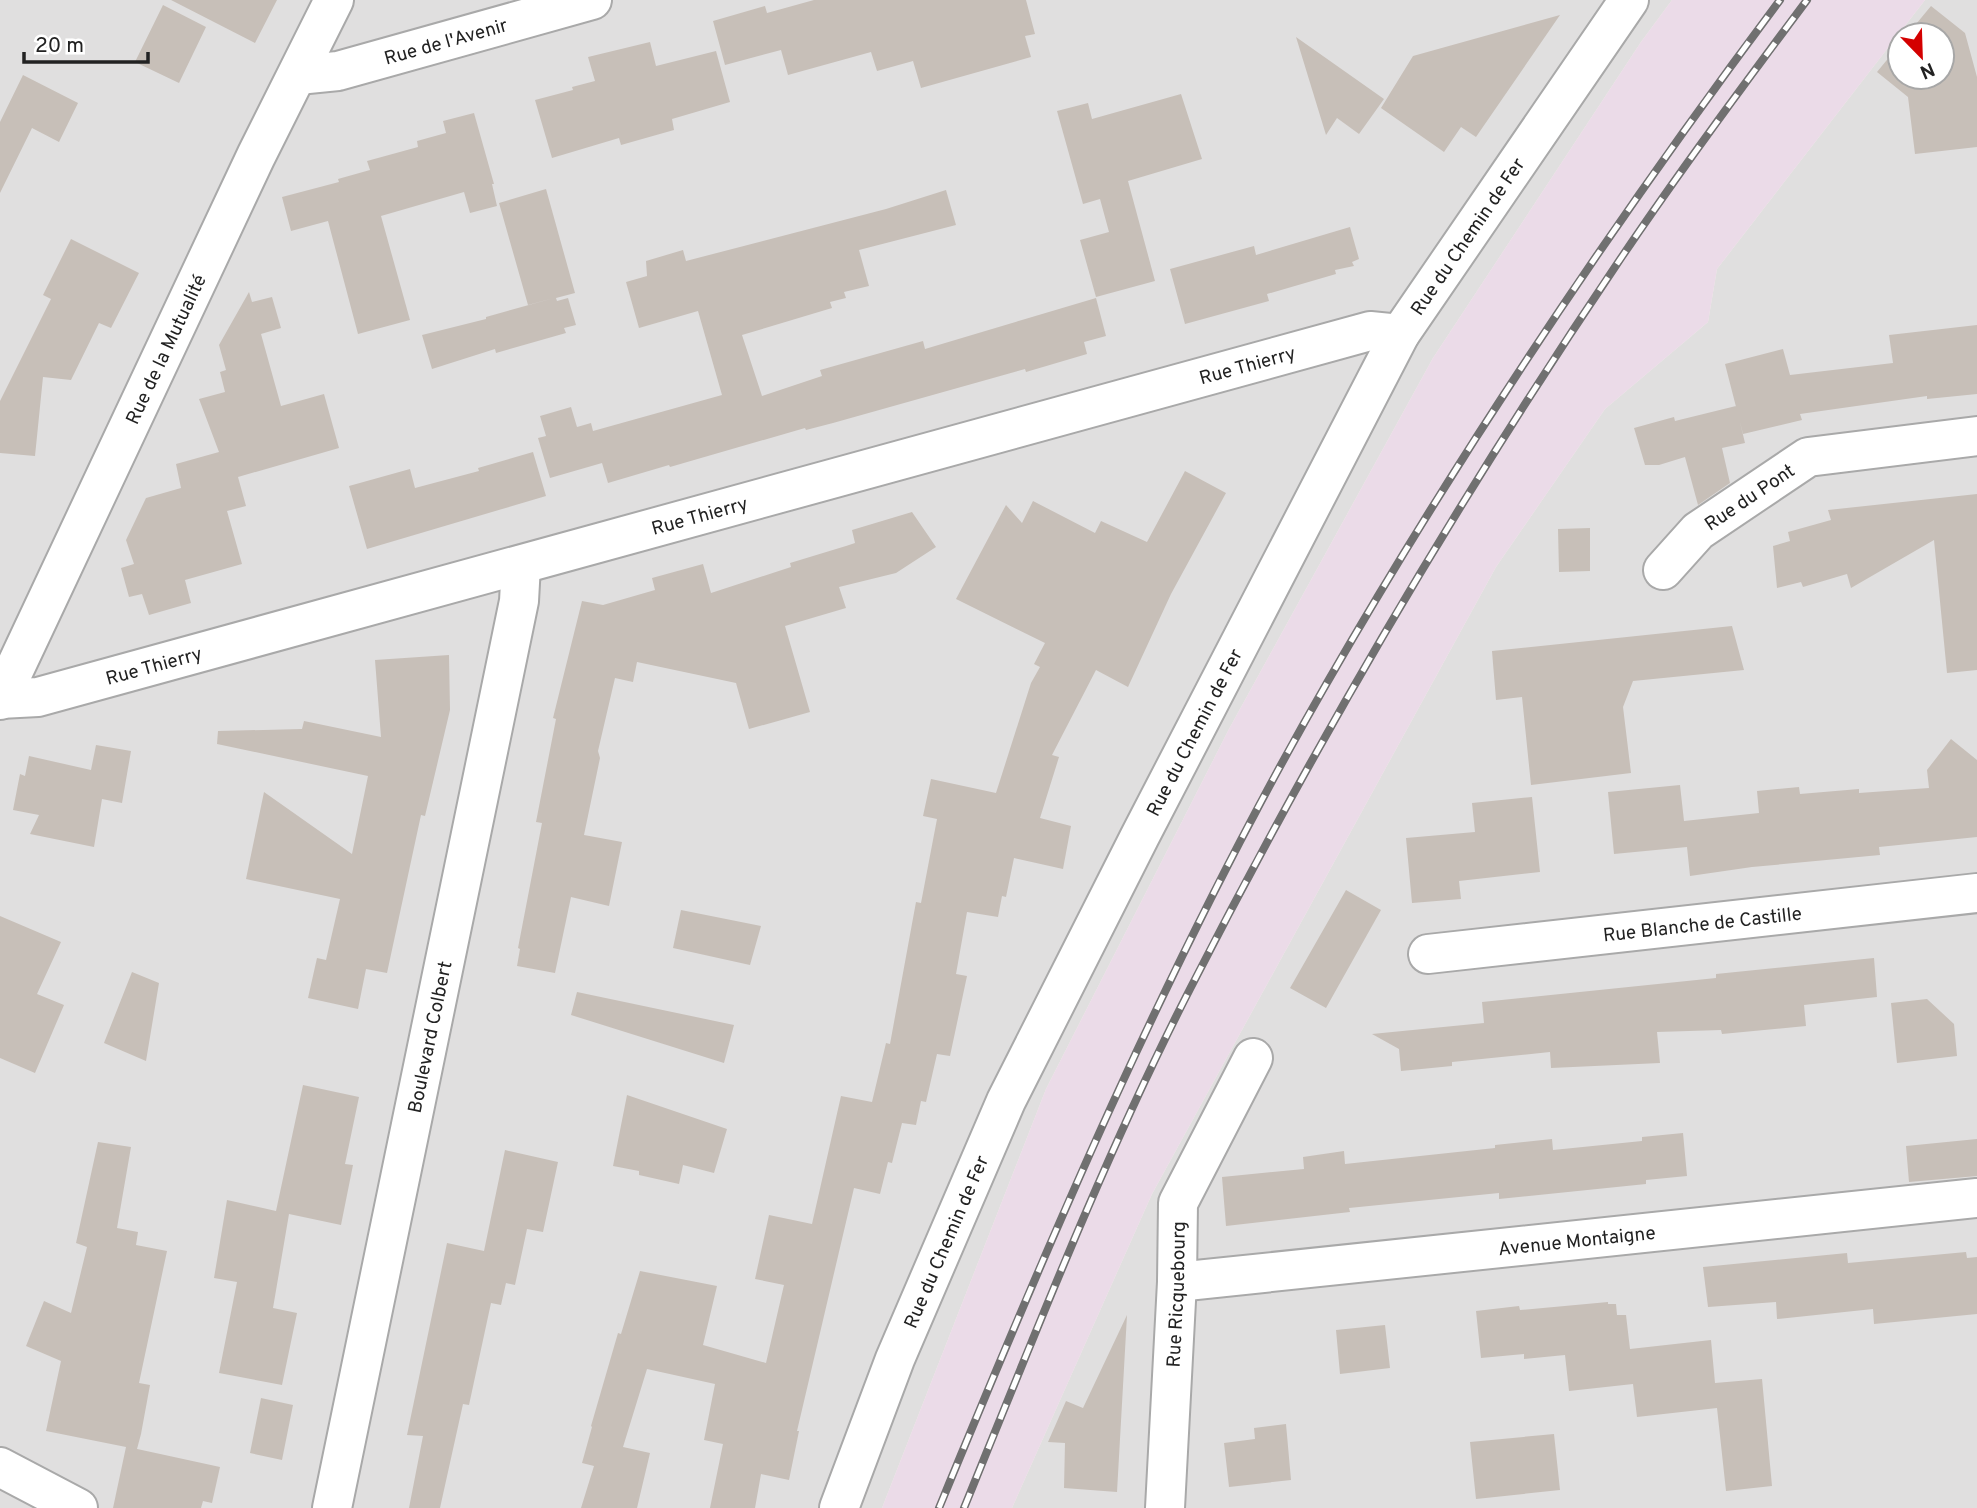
<svg xmlns="http://www.w3.org/2000/svg" width="1977" height="1508" viewBox="0 0 1977 1508" font-family="Overpass,sans-serif">
  <rect width="100%" height="100%" fill="#f2efe9"/>
  <path fill="#e0dfdf" fill-rule="evenodd" d="M 0,0 L 1672,0 L 1641,42 L 1433,358 L 1229,729 L 1046,1089 L 882,1508 L 0,1508 Z
    M 1925,0 L 1977,0 L 1977,1508 L 1012,1508 L 1152,1194 L 1496,567 L 1605,409 L 1708,322 L 1717,269 ZM 1900,35 L 1942,35 L 1942,77 L 1900,77 Z"/>
  <path fill="#ebdbe8" d="M 1672,0 L 1925,0 L 1717,269 L 1708,322 L 1605,409 L 1496,567 L 1152,1194 L 1012,1508 L 882,1508 L 1046,1089 L 1229,729 L 1433,358 L 1641,42 Z"/>
  <path fill="#c7bfb8" d="M 171,0 L 277,0 L 255,43 Z
    M 814,0 L 1026,0 L 1035,34 L 1025,36 L 1031,57 L 921,88 L 913,61 L 877,71 L 871,52 L 788,75 L 781,50 L 725,65 L 713,21 L 765,6 L 767,13 Z
    M 163,5 L 206,27 L 179,83 L 135,62 Z
    M 1931,6 L 1965,33 L 1977,77 L 1977,147 L 1915,154 L 1908,97 L 1877,72 L 1900,44 L 1900,77 L 1942,77 L 1942,35 L 1907,35 Z
    M 1560,15 L 1476,137 L 1461,127 L 1444,152 L 1381,108 L 1413,56 Z
    M 1296,37 L 1384,99 L 1359,134 L 1337,118 L 1326,135 Z
    M 650,42 L 656,66 L 716,51 L 730,102 L 672,119 L 674,130 L 621,145 L 619,138 L 552,158 L 535,100 L 573,90 L 572,87 L 595,81 L 588,57 Z
    M 23,75 L 78,103 L 59,142 L 32,128 L 0,193 L 0,122 Z
    M 1181,94 L 1202,159 L 1128,181 L 1155,281 L 1096,297 L 1080,240 L 1109,232 L 1100,199 L 1083,204 L 1057,111 L 1088,103 L 1092,119 Z
    M 474,113 L 494,184 L 492,184 L 497,206 L 470,213 L 464,192 L 381,216 L 410,320 L 358,334 L 328,221 L 291,231 L 282,197 L 339,182 L 338,179 L 370,170 L 367,161 L 418,147 L 417,141 L 446,133 L 443,121 Z
    M 546,189 L 575,293 L 556,298 L 557,301 L 568,298 L 576,325 L 564,328 L 566,333 L 496,353 L 495,349 L 432,369 L 422,335 L 486,319 L 486,317 L 554,298 L 528,305 L 499,203 Z
    M 946,190 L 956,225 L 859,250 L 869,286 L 844,292 L 846,298 L 830,302 L 832,308 L 742,335 L 762,396 L 822,376 L 820,370 L 923,341 L 925,349 L 1096,298 L 1106,336 L 1084,342 L 1087,354 L 1026,372 L 1025,369 L 833,423 L 806,430 L 805,428 L 670,467 L 669,465 L 608,483 L 602,463 L 550,478 L 538,438 L 546,436 L 540,416 L 571,407 L 577,427 L 591,423 L 593,431 L 722,395 L 698,311 L 639,328 L 626,282 L 647,276 L 646,261 L 683,250 L 686,261 L 886,209 Z
    M 1350,227 L 1359,259 L 1352,262 L 1354,266 L 1335,270 L 1336,274 L 1267,294 L 1269,301 L 1185,324 L 1170,269 L 1254,246 L 1256,255 Z
    M 71,239 L 139,273 L 111,328 L 99,323 L 71,380 L 43,377 L 35,456 L 0,453 L 0,401 L 51,299 L 43,295 Z
    M 249,292 L 252,302 L 272,297 L 281,328 L 261,334 L 281,406 L 324,394 L 339,448 L 238,477 L 246,506 L 227,511 L 242,564 L 185,580 L 191,603 L 149,615 L 142,594 L 129,597 L 121,568 L 134,564 L 126,540 L 146,498 L 181,488 L 176,464 L 219,452 L 199,399 L 225,392 L 220,372 L 226,370 L 219,345 Z
    M 1977,325 L 1977,394 L 1927,399 L 1927,396 L 1800,414 L 1802,420 L 1743,434 L 1725,364 L 1783,349 L 1790,375 L 1893,363 L 1889,335 Z
    M 1736,406 L 1745,443 L 1722,448 L 1730,483 L 1698,505 L 1685,457 L 1659,465 L 1645,465 L 1634,428 L 1674,417 L 1675,421 Z
    M 533,452 L 546,496 L 367,549 L 349,486 L 410,469 L 415,488 L 479,471 L 478,468 Z
    M 1185,471 L 1226,493 L 1171,594 L 1128,687 L 1096,670 L 1052,755 L 1059,757 L 1040,818 L 1071,826 L 1063,869 L 1014,858 L 1006,897 L 1002,896 L 998,917 L 967,912 L 956,974 L 967,976 L 950,1056 L 937,1054 L 926,1102 L 921,1101 L 916,1125 L 902,1123 L 892,1163 L 888,1162 L 880,1194 L 854,1188 L 797,1431 L 799,1431 L 789,1480 L 761,1474 L 755,1508 L 710,1508 L 723,1444 L 704,1440 L 715,1384 L 647,1369 L 623,1447 L 650,1453 L 637,1508 L 581,1508 L 594,1466 L 582,1463 L 592,1427 L 591,1426 L 618,1333 L 621,1334 L 640,1271 L 717,1286 L 703,1345 L 766,1363 L 784,1285 L 755,1279 L 769,1215 L 812,1224 L 841,1096 L 872,1102 L 886,1043 L 890,1044 L 916,902 L 921,903 L 937,819 L 923,816 L 931,779 L 996,793 L 1031,683 L 1040,667 L 1034,664 L 1045,643 L 956,599 L 1006,505 L 1022,523 L 1033,501 L 1095,533 L 1101,521 L 1147,542 Z
    M 1977,494 L 1977,670 L 1947,673 L 1934,540 L 1851,588 L 1847,574 L 1803,587 L 1801,582 L 1777,588 L 1773,546 L 1790,541 L 1788,532 L 1831,520 L 1828,510 Z
    M 912,512 L 936,547 L 896,573 L 839,587 L 846,608 L 785,626 L 810,712 L 749,729 L 736,683 L 637,662 L 633,682 L 615,678 L 598,751 L 600,758 L 584,835 L 622,842 L 609,906 L 571,897 L 555,973 L 517,966 L 520,949 L 518,948 L 542,823 L 536,822 L 556,719 L 553,718 L 582,601 L 603,605 L 655,590 L 652,578 L 703,564 L 711,593 L 791,567 L 790,563 L 846,546 L 855,543 L 852,530 Z
    M 1590,528 L 1590,571 L 1559,572 L 1558,529 Z
    M 1732,626 L 1744,670 L 1633,681 L 1623,707 L 1631,773 L 1531,785 L 1522,697 L 1496,700 L 1492,651 Z
    M 449,655 L 450,710 L 425,816 L 421,815 L 387,973 L 366,969 L 358,1009 L 308,998 L 317,958 L 326,960 L 340,899 L 246,879 L 264,792 L 352,854 L 368,776 L 217,744 L 218,731 L 302,729 L 304,721 L 381,737 L 375,660 Z
    M 1951,739 L 1977,760 L 1977,837 L 1879,847 L 1880,855 L 1752,867 L 1690,876 L 1687,847 L 1614,854 L 1608,792 L 1680,785 L 1684,821 L 1759,813 L 1757,791 L 1799,787 L 1800,794 L 1859,789 L 1859,793 L 1929,788 L 1927,770 Z
    M 96,745 L 131,751 L 122,803 L 102,799 L 94,847 L 30,834 L 39,815 L 13,810 L 20,774 L 25,776 L 29,756 L 91,770 Z
    M 1532,797 L 1540,872 L 1459,881 L 1461,899 L 1412,903 L 1406,838 L 1475,832 L 1472,803 Z
    M 1346,890 L 1381,910 L 1326,1008 L 1290,988 Z
    M 681,910 L 761,926 L 750,965 L 673,948 Z
    M 0,916 L 61,942 L 37,994 L 64,1005 L 35,1073 L 0,1058 Z
    M 1874,958 L 1877,997 L 1804,1005 L 1806,1026 L 1722,1034 L 1721,1030 L 1657,1032 L 1660,1063 L 1551,1068 L 1550,1052 L 1452,1062 L 1452,1066 L 1401,1071 L 1399,1049 L 1372,1034 L 1484,1023 L 1482,1002 L 1716,978 L 1716,974 Z
    M 132,972 L 159,983 L 146,1061 L 104,1043 Z
    M 577,992 L 734,1025 L 724,1063 L 571,1015 Z
    M 1927,999 L 1954,1024 L 1957,1056 L 1897,1063 L 1891,1003 Z
    M 303,1085 L 359,1097 L 345,1164 L 353,1165 L 341,1225 L 289,1214 L 273,1308 L 297,1313 L 282,1385 L 219,1373 L 237,1282 L 214,1278 L 227,1200 L 276,1211 Z
    M 627,1095 L 727,1129 L 714,1173 L 683,1165 L 679,1184 L 639,1175 L 639,1171 L 613,1166 Z
    M 1683,1133 L 1687,1176 L 1646,1180 L 1646,1184 L 1499,1199 L 1499,1193 L 1349,1208 L 1350,1212 L 1226,1226 L 1222,1177 L 1304,1169 L 1303,1157 L 1344,1151 L 1345,1164 L 1495,1148 L 1495,1145 L 1552,1139 L 1553,1150 L 1642,1141 L 1642,1137 Z
    M 1977,1139 L 1977,1176 L 1909,1182 L 1906,1146 Z
    M 98,1142 L 131,1147 L 117,1228 L 138,1232 L 136,1245 L 167,1251 L 139,1383 L 150,1385 L 141,1434 L 137,1449 L 128,1447 L 220,1467 L 212,1503 L 203,1501 L 201,1508 L 113,1508 L 126,1447 L 46,1431 L 61,1361 L 26,1346 L 44,1301 L 71,1313 L 87,1247 L 76,1243 Z
    M 505,1150 L 558,1162 L 543,1232 L 527,1229 L 515,1285 L 506,1283 L 501,1305 L 491,1303 L 469,1405 L 463,1404 L 440,1508 L 409,1508 L 423,1436 L 407,1435 L 447,1243 L 484,1251 Z
    M 1966,1252 L 1967,1258 L 1977,1257 L 1977,1314 L 1874,1324 L 1873,1309 L 1777,1319 L 1776,1302 L 1708,1307 L 1703,1267 L 1847,1253 L 1848,1263 Z
    M 1608,1302 L 1608,1304 L 1616,1304 L 1617,1315 L 1626,1315 L 1630,1349 L 1711,1340 L 1715,1383 L 1762,1379 L 1772,1486 L 1726,1491 L 1717,1408 L 1637,1417 L 1633,1384 L 1569,1391 L 1565,1355 L 1524,1359 L 1524,1354 L 1481,1358 L 1476,1311 L 1519,1306 L 1520,1310 Z
    M 1127,1315 L 1117,1492 L 1064,1488 L 1065,1443 L 1048,1442 L 1066,1401 L 1083,1408 Z
    M 1385,1325 L 1390,1368 L 1340,1374 L 1336,1330 Z
    M 261,1398 L 293,1405 L 282,1460 L 250,1453 Z
    M 1286,1424 L 1291,1480 L 1229,1487 L 1224,1443 L 1255,1439 L 1254,1428 Z
    M 1554,1434 L 1560,1490 L 1476,1499 L 1470,1442 Z"/>
  <g fill="none" stroke-linecap="round" stroke-linejoin="round">
    <defs>
      <g id="minor">
        <path id="s1" d="M 298,75 L 338,71 L 592,0"/>
        <path id="s2" d="M 1663,570 L 1698,531 L 1808,457 L 1977,436"/>
        <path id="s3" d="M 0,699 L 38,697 L 1370,331 L 1400,334"/>
        <path id="s4" d="M 0,700 L 256,156 L 334,0"/>
        <path id="s5" d="M 1428,954 L 1977,893"/>
        <path id="s6" d="M 1177,1282 L 1977,1198"/>
        <path d="M 0,1467 L 78,1508"/>
        <path id="s7" d="M 332,1508 L 519,601 L 521,565"/>
        <path id="s8" d="M 839,1508 L 895,1359 L 1006,1101 L 1140,836 L 1400,334 L 1629,0"/>
        <path id="s9" d="M 1165,1508 L 1177,1282 L 1178,1203 L 1253,1058"/>
      </g>
    </defs>
    <use href="#minor" stroke="#a9a9a9" stroke-width="42"/>
    <use href="#minor" stroke="#fff" stroke-width="38"/>
    <defs>
      <path id="rail" d="M 939,1508 C 1055,1226 1175,946 1328,681 C 1464,445 1617,218 1780,0
        M 964,1508 C 1035,1334 1104,1157 1190,989 C 1318,738 1461,495 1619,261 C 1679,172 1743,86 1807,0"/>
    </defs>
    <use href="#rail" stroke="#707070" stroke-width="8"/>
    <use href="#rail" stroke="#fff" stroke-width="5" stroke-dasharray="16" stroke-linecap="butt"/>
  </g>
  <g text-anchor="middle" stroke-width="5" stroke-linejoin="round" paint-order="stroke">
    <g font-size="19" fill="#222" stroke="#fff">
      <text dy="7" stroke="none"><textPath href="#s1" startOffset="152">Rue de l'Avenir</textPath></text>
      <text dy="7" stroke="none"><textPath href="#s8" startOffset="1421">Rue du Chemin de Fer</textPath></text>
      <text dy="7" stroke="none"><textPath href="#s4" startOffset="388">Rue de la Mutualité</textPath></text>
      <text dy="7" stroke="none"><textPath href="#s3" startOffset="1292">Rue Thierry</textPath></text>
      <text dy="7" stroke="none"><textPath href="#s2" startOffset="114">Rue du Pont</textPath></text>
      <text dy="7" stroke="none"><textPath href="#s3" startOffset="724">Rue Thierry</textPath></text>
      <text dy="7" stroke="none"><textPath href="#s3" startOffset="158">Rue Thierry</textPath></text>
      <text dy="7" stroke="none"><textPath href="#s8" startOffset="854">Rue du Chemin de Fer</textPath></text>
      <text dy="7" stroke="none"><textPath href="#s5" startOffset="276">Rue Blanche de Castille</textPath></text>
      <text dy="7" stroke="none"><textPath href="#s7" startOffset="481">Boulevard Colbert</textPath></text>
      <text dy="7" stroke="none"><textPath href="#s6" startOffset="402">Avenue Montaigne</textPath></text>
      <text dy="7" stroke="none"><textPath href="#s8" startOffset="287">Rue du Chemin de Fer</textPath></text>
      <text dy="7" stroke="none"><textPath href="#s9" startOffset="214">Rue Ricquebourg</textPath></text>
    </g>
  </g>
  <g transform="translate(1921 56) rotate(157)"><circle r="33" fill="#ffffff" stroke="#a7a7a7" stroke-width="2"/>
  <path d="M0-5L12 26L0 18L-12 26Z" fill="#d40000"/>
  <text y="-10" font-size="19" font-weight="bold" text-anchor="middle" fill="#222222">N</text>
  </g>
  <path d="M24 52v10h124v-10" fill="none" stroke="#222222" stroke-width="3.5"/>
  <text x="35" y="52" font-size="21" fill="#222222" stroke="#ffffff" stroke-width="5" paint-order="stroke">20 m</text>
</svg>
